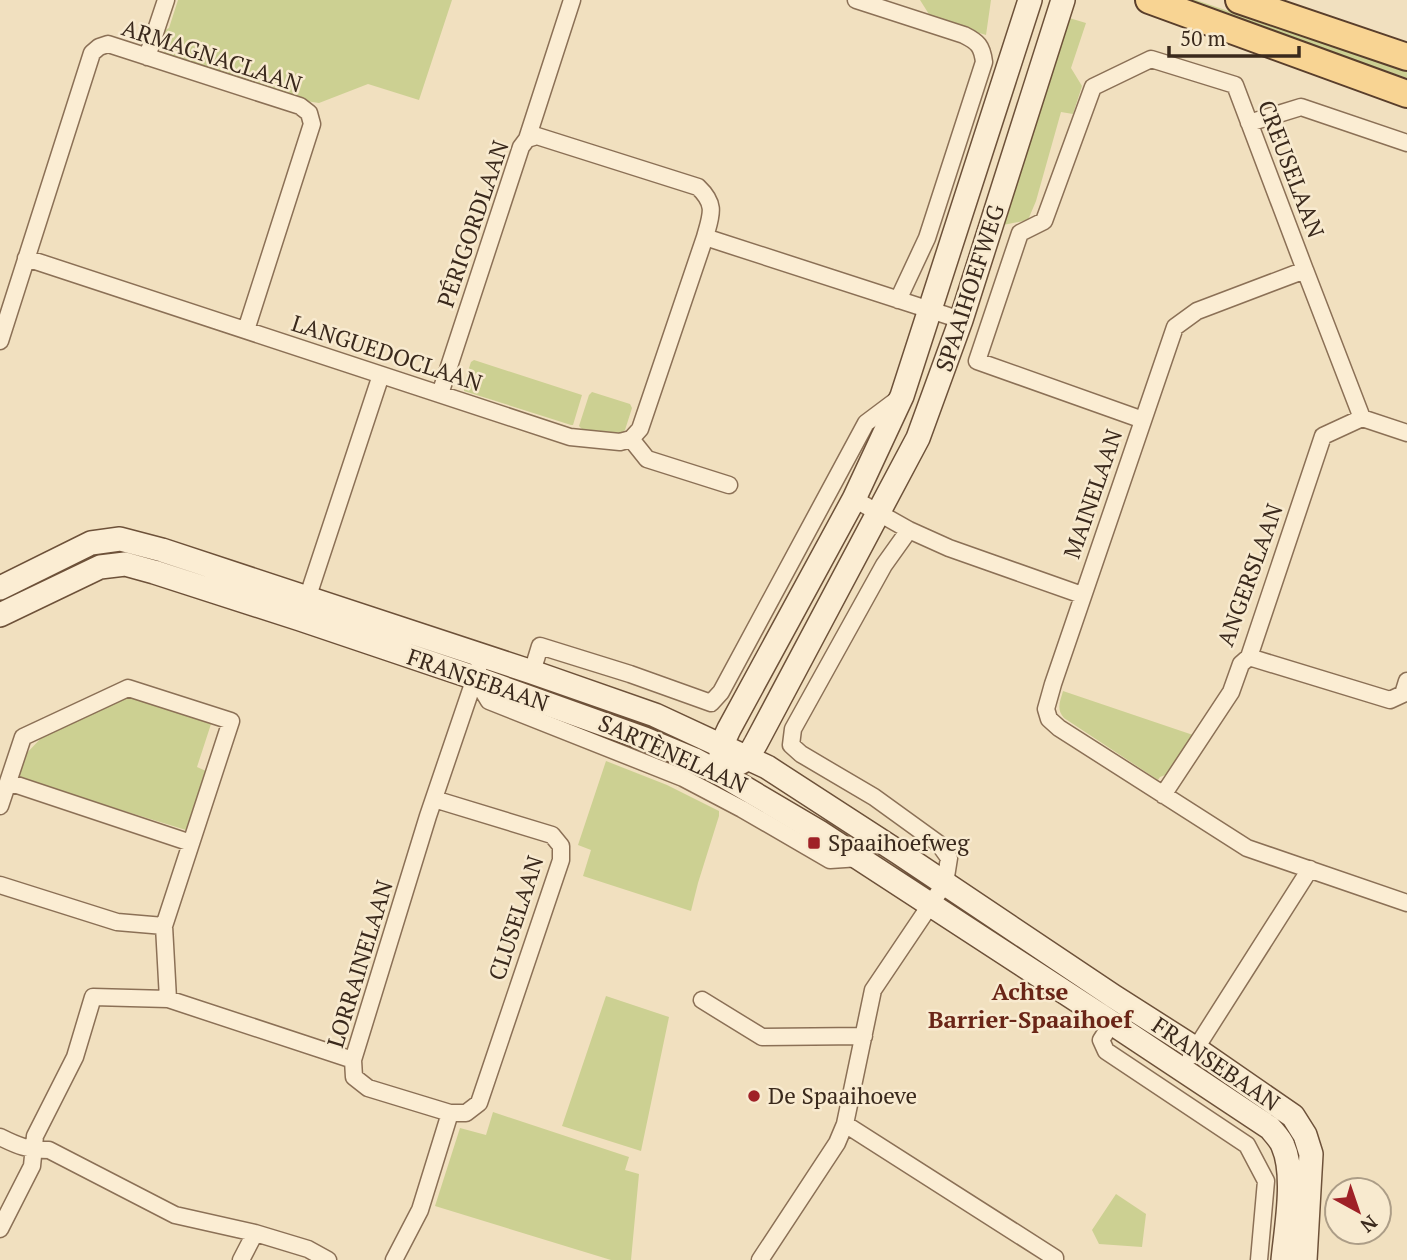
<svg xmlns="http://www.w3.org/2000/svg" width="1407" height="1260" viewBox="0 0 1407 1260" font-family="'PT Serif',serif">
  <rect width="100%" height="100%" fill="#f1e0bf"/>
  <path fill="#ccd092" d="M 178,0 L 452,0 L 419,100 L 368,84 L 319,103 L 306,101 L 166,55 C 161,47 158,41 161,32 L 169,28 Z
    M 920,0 L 991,0 L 986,35 L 932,19 Z
    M 1180,0 L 1196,0 L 1407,72 L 1407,78 Z
    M 1066,17 L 1086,23 L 1071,68 L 1082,86 L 1073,114 L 1061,112 L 1036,201 L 1028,220 L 998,226 Z
    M 474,360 L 582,395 L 573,425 L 571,425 L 464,391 L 464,383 L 471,362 Z
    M 592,392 L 630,404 L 632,408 L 625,430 L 621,433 L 582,429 L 579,426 L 589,395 Z
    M 1063,691 L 1193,735 L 1168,774 L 1160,777 L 1158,780 L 1064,718 C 1056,709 1060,702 1063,691 Z
    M 123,695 L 211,724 L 197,767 L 206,771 L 186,830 L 17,778 L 24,756 L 44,735 Z
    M 606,761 L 667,785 L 719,811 L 719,816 L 698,883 L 691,911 L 583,876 L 591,850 L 578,845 Z
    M 606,996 L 669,1017 L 641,1151 L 562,1126 Z
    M 493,1112 L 629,1157 L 625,1170 L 639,1174 L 631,1260 L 611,1260 L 435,1206 L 460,1128 L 486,1135 Z
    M 1116,1194 L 1146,1214 L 1142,1247 L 1099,1244 L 1092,1230 Z"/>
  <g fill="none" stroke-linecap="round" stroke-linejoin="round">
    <defs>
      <path id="street" d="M 856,0 L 964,35 C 978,42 982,46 984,62 L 927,238 L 898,300
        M 147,57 L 166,0
        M 1249,123 L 1301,107 L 1407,143
        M 527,139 L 537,136 L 698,187 C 717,205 711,215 705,237 L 640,429 L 631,439
        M 705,237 L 961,320
        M 26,258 L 570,437 L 620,442 L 631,439 L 647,459 L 729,485
        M 0,341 L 92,53 L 99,47 L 108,44 L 300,106 L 309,113 L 312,124 L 246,330
        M 440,394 L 521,147 L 527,139 L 572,0
        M 1143,420 L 977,361 L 1020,233 L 1044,221 L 1093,87 L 1151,59 L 1235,85 L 1305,270
        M 1407,433 L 1362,418 L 1305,270 L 1197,311 L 1175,327 L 1053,684 L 1046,709 L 1049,719 L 1059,728 L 1247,848 L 1407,903
        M 854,499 L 909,530 L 949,548 L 1082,595
        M 305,605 L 381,375
        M 1249,657 L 1390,700 L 1403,694 L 1407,681
        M 532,672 L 540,646 L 630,674 L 711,703 L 721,692 L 866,423 L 898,399
        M 475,678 L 489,701 L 683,778 L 742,809 L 830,860 L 860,858
        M 8,782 L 191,843
        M 1163,795 L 1231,692 L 1241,664 L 1249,657 L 1323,436 L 1362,418
        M 434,799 L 552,835 L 561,846 L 561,860 L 479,1103 L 466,1113 L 450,1113
        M 0,806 L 23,737 L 128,688 L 231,721 L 164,926 L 168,999
        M 0,885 L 117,922 L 164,926
        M 702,1000 L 762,1037 L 864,1036
        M 1112,1023 L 1101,1040 L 1106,1051 L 1247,1145 L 1266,1181 L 1259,1260
        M 1191,1056 L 1310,869
        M 845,1124 L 1055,1258 L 1055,1260
        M 0,1137 C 18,1146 28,1150 49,1150 L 175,1215 L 255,1233 L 308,1249 L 328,1260
        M 0,1229 L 32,1166 L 35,1136 L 75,1057 L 93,997 L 168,999 L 353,1060
        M 241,1260 L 255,1233
        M 394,1260 L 420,1210 L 450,1113 L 368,1088 L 354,1077 L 353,1060 L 428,816 L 478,669
        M 760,1260 L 837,1143 L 845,1124 L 873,990 L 945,883 L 949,858 L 939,844 L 874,797 L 801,754 L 791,745 L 793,729 L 884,565 L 909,530"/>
      <path id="secondary" d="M 0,588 L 91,543 L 120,539 L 162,550 L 532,672 L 655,715 L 767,767 L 898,852 L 1113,996 L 1196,1049 L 1293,1116 L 1305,1135 L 1311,1154 L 1305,1260
        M 0,615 L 100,567 L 125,564 L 154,572 L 300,619 L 475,678 L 645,739 L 693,759 L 721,774 L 819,832 L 1112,1023 L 1270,1128 C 1275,1134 1281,1140 1283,1146 C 1296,1175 1286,1229 1283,1260
        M 721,761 L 721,746 L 729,729 L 854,499 L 902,396 L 1030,0
        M 736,765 L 747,759 L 756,743 L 918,438 L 961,320 L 1063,0"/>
      <path id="primary" d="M 1149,0 L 1407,94
        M 1239,0 L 1407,57"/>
    </defs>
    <use href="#street" stroke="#8b7056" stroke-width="19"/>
    <use href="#secondary" stroke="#6d5139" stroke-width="26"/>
    <use href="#primary" stroke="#593e2b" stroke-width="30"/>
    <use href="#street" stroke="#fbedd3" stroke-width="16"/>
    <use href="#secondary" stroke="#fbedd3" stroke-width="23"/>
    <use href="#primary" stroke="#f8d493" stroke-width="26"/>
  </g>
  <g fill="#9f2127" stroke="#f8eacf" stroke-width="2.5">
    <rect x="807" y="836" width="14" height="14" rx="3.5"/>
    <circle cx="754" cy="1096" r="7"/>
  </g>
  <g text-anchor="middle" stroke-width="5" stroke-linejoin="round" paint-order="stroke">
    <g font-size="23" fill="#3a291c" stroke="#f8eacf">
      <text transform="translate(212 56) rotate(18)" y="8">ARMAGNACLAAN</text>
      <text transform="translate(1291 169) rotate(69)" y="8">CREUSELAAN</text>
      <text transform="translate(473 224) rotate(-71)" y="8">PÉRIGORDLAAN</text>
      <text transform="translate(970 288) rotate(-72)" y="8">SPAAIHOEFWEG</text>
      <text transform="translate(387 353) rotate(18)" y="8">LANGUEDOCLAAN</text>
      <text transform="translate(1093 494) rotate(-71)" y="8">MAINELAAN</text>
      <text transform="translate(1250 575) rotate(-70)" y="8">ANGERSLAAN</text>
      <text transform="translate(478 680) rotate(19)" y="8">FRANSEBAAN</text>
      <text transform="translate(673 754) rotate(24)" y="8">SARTÈNELAAN</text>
      <text transform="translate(516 918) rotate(-72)" y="8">CLUSELAAN</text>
      <text transform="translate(360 964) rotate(-73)" y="8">LORRAINELAAN</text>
      <text transform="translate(1216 1064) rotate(34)" y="8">FRANSEBAAN</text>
    </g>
    <g font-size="23" fill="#3a291c" stroke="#f8eacf" text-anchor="start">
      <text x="828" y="851">Spaaihoefweg</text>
      <text x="768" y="1104">De Spaaihoeve</text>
    </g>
    <g font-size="24" font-weight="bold" fill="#6a2517" stroke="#f8eacf">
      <text x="1030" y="1000">Achtse<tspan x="1030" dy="28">Barrier-Spaaihoef</tspan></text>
    </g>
  </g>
  <g transform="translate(1358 1211) rotate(140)"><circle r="33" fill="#f8eacf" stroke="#ac9d87" stroke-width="2"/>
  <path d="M0-5L12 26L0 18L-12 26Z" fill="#9f2127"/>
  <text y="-10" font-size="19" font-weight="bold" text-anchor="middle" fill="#3a291c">N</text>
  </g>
  <path d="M1169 46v10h130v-10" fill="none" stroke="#3a291c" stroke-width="3.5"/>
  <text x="1180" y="46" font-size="21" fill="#3a291c" stroke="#f8eacf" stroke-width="5" paint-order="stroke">50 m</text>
</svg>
